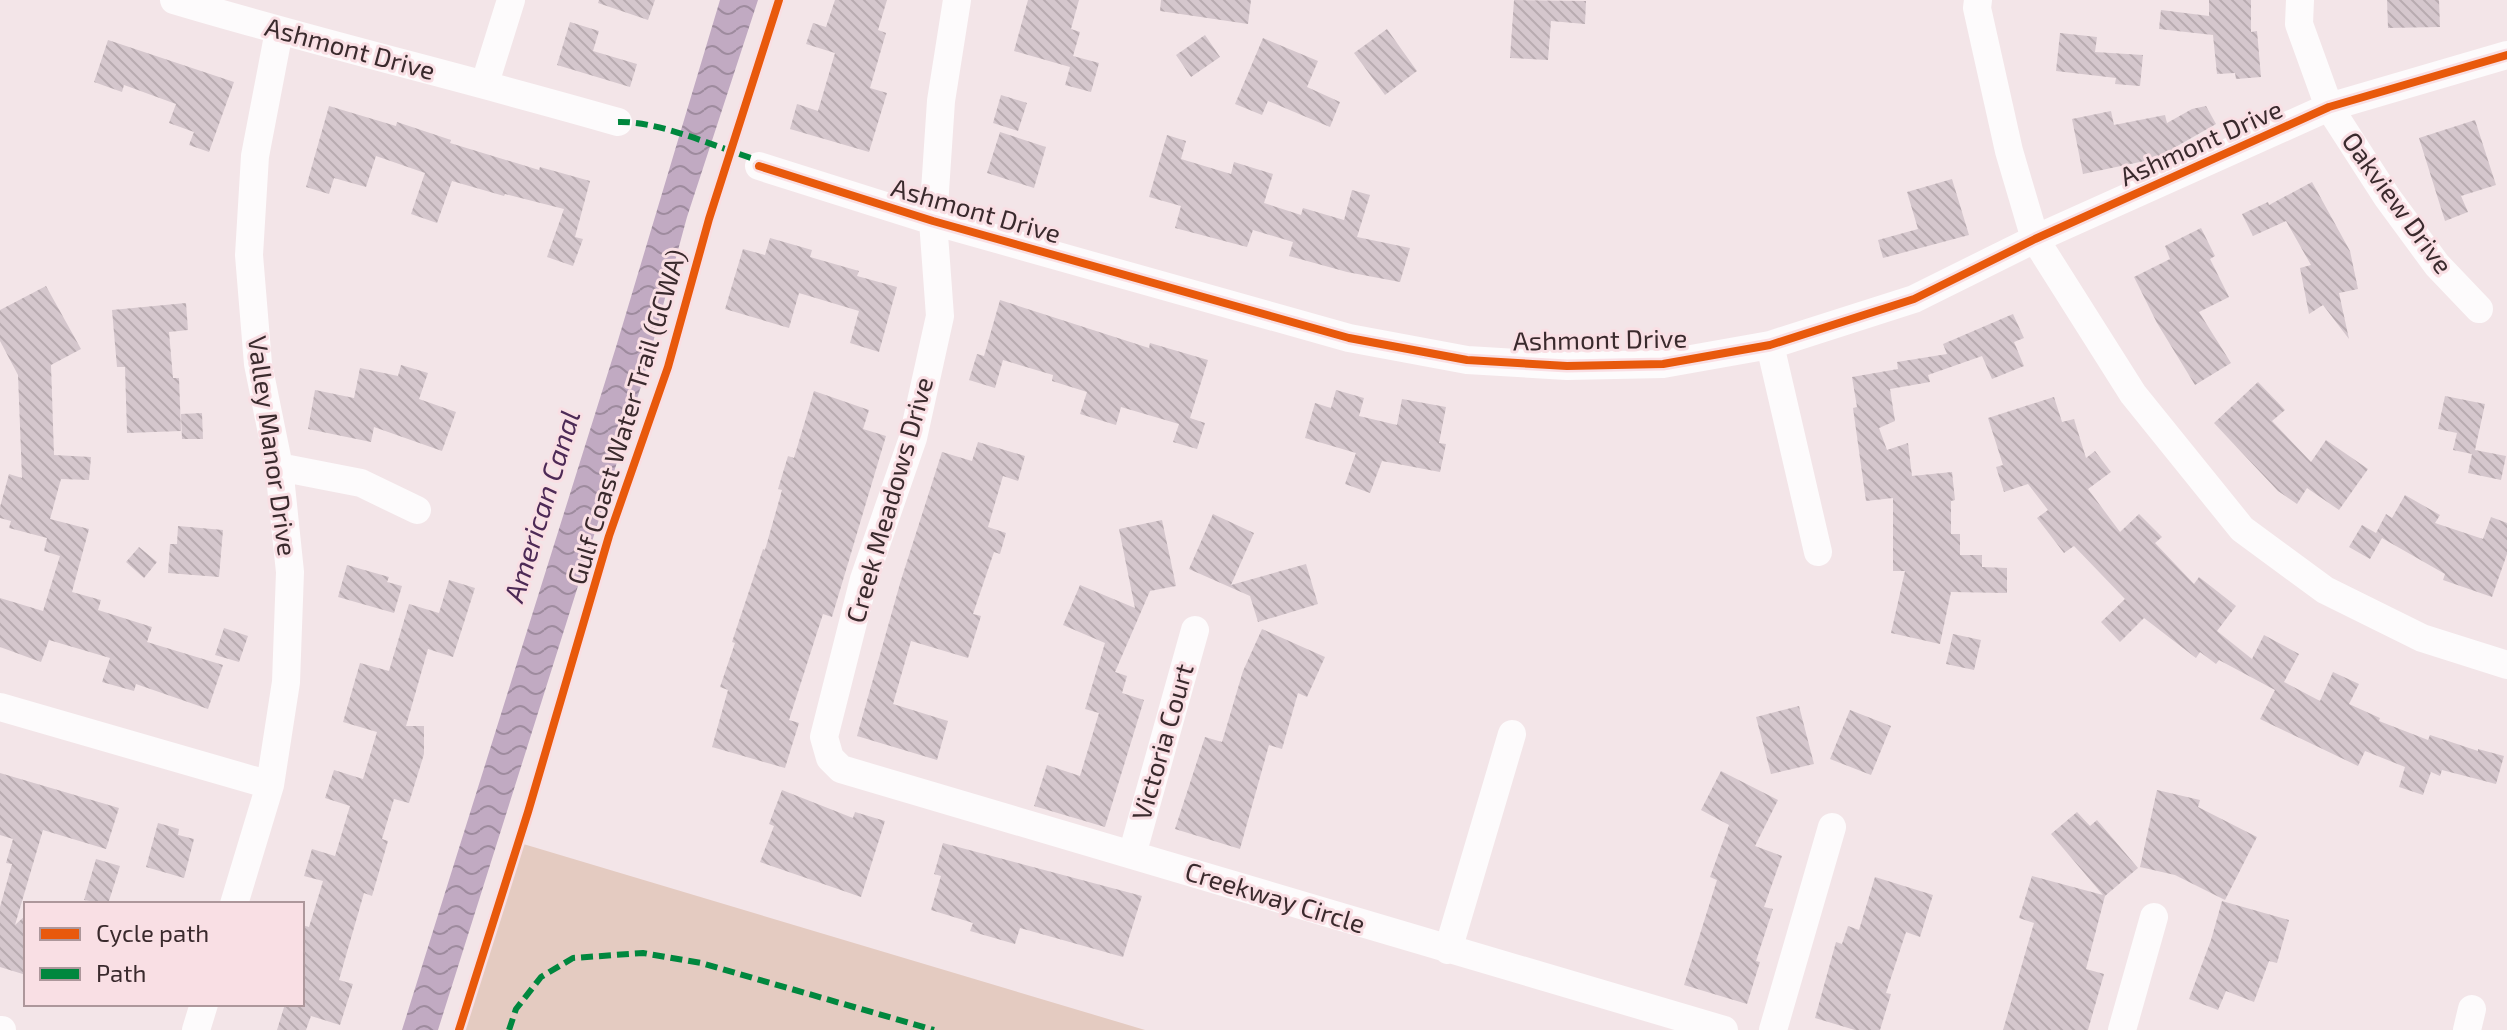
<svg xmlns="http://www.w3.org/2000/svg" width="2507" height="1030" viewBox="0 0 2507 1030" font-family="'Exo 2',sans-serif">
  <defs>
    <pattern id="water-waves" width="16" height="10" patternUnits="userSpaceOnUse" patternTransform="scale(2)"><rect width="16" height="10" fill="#c1aac2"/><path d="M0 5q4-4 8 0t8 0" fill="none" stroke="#9e8b9e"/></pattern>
    <pattern id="building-back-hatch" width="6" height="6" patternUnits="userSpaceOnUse" patternTransform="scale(2)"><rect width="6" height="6" fill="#d5c7cd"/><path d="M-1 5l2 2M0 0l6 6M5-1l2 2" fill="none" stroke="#b8abb0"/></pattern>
  </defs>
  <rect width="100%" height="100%" fill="#f3e5e8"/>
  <path fill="#e4cbc1" d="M 520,843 L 1145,1030 L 461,1030 Z"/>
  <path fill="url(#water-waves)" d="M 720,0 L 758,0 L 687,217 L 642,383 L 438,1030 L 402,1030 L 616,347 Z"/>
  <path fill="url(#building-back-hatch)" d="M 599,0 L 655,0 L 648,20 L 598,3 Z
    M 835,0 L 887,0 L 878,30 L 886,33 L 870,88 L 887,93 L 869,152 L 790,129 L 797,104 L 818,111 L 835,53 L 806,44 L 813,23 L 826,27 Z
    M 1028,0 L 1079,0 L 1071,29 L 1080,32 L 1073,56 L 1099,63 L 1091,92 L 1065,85 L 1070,67 L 1014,51 Z
    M 1161,0 L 1251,0 L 1248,24 L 1160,11 Z
    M 1514,0 L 1586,1 L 1585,24 L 1551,21 L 1548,60 L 1510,58 Z
    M 2209,0 L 2251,0 L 2251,32 L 2257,31 L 2261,77 L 2236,79 L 2235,73 L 2217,74 L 2213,35 L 2159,29 L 2161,10 L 2209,16 Z
    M 2387,0 L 2439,0 L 2440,27 L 2388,28 Z
    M 570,22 L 599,31 L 593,51 L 637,64 L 630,87 L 557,65 Z
    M 1387,29 L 1417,71 L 1385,95 L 1354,53 Z
    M 2060,33 L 2097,37 L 2095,52 L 2143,55 L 2140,86 L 2115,84 L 2116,78 L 2056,71 Z
    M 1205,35 L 1220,57 L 1191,77 L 1176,55 Z
    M 1263,38 L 1318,61 L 1307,87 L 1340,102 L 1330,127 L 1268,101 L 1262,115 L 1235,104 Z
    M 108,40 L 234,82 L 209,152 L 189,145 L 194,132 L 169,123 L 176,104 L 124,85 L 122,92 L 94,82 Z
    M 1001,95 L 1027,103 L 1018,131 L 993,123 Z
    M 329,106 L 396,126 L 397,122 L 451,140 L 450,143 L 539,170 L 540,167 L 590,181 L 575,237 L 583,239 L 573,266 L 547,257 L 564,209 L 505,194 L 504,196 L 452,181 L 437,223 L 411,214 L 425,173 L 376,156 L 366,187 L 334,178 L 329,194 L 306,187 Z
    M 2206,106 L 2216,124 L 2172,149 L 2173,155 L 2083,174 L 2072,119 L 2111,111 L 2114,125 L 2165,115 L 2167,123 L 2192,109 Z
    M 2475,120 L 2496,185 L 2461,196 L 2468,212 L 2445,221 L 2419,138 Z
    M 1000,132 L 1046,147 L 1034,188 L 987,173 Z
    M 1167,135 L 1186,141 L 1181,159 L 1231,174 L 1234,162 L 1273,174 L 1264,203 L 1301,215 L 1303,208 L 1344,220 L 1352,190 L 1370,195 L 1357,237 L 1410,248 L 1400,282 L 1347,272 L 1289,256 L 1293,242 L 1253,230 L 1247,247 L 1175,228 L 1181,206 L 1149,197 Z
    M 1952,179 L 1969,235 L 1883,258 L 1878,240 L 1918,229 L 1907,192 Z
    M 2312,182 L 2350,251 L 2358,289 L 2339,293 L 2349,339 L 2323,305 L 2309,314 L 2300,268 L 2311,265 L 2286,221 L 2253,236 L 2242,214 L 2268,202 L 2269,205 Z
    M 2201,228 L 2215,256 L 2210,259 L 2229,297 L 2199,312 L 2231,363 L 2195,385 L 2157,323 L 2134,277 L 2170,259 L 2165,246 Z
    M 770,238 L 812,250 L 810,257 L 859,271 L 857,276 L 897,287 L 879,352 L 850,343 L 859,311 L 799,293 L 789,328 L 725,309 L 743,249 L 765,255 Z
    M 46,286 L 81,349 L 51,365 L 54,455 L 91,457 L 89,480 L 61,479 L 50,519 L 89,529 L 72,592 L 101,600 L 98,610 L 152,627 L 147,642 L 223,665 L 208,709 L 136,684 L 134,691 L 102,682 L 110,658 L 49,640 L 41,662 L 0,647 L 0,598 L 43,611 L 60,556 L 44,551 L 47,538 L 9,528 L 11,521 L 0,518 L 0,507 L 9,474 L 22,478 L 18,375 L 0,341 L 0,310 Z
    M 1000,300 L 1149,348 L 1150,343 L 1208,360 L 1190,418 L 1205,423 L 1197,449 L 1173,442 L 1179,424 L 1121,407 L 1116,425 L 1080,414 L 1087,392 L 1052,381 L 1053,375 L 1003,360 L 995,388 L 969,380 L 977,354 L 984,356 Z
    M 186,303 L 188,330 L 169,332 L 173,378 L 179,378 L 181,431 L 127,433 L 125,367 L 117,367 L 112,310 Z
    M 2013,314 L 2024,338 L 2014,342 L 2024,366 L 1992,379 L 1982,356 L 1928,375 L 1930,382 L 1890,389 L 1895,421 L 1879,428 L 1887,450 L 1908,443 L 1912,476 L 1952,472 L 1955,500 L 1951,501 L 1951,534 L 1960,534 L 1960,555 L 1982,555 L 1982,567 L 2007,568 L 2007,593 L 1951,592 L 1940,644 L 1891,633 L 1905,571 L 1893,571 L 1893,498 L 1866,501 L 1853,408 L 1857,407 L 1852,377 L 1898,369 L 1897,362 L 1947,354 L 1943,344 Z
    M 401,365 L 428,373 L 419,399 L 456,412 L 442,451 L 374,427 L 371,442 L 308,429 L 315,390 L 354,398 L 360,368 L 398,376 Z
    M 2258,382 L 2285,410 L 2272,421 L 2311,462 L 2326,440 L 2368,469 L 2339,510 L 2307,488 L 2297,504 L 2278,491 L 2214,423 Z
    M 1336,390 L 1364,398 L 1359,416 L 1397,425 L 1402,399 L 1446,407 L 1439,443 L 1446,444 L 1440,472 L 1382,461 L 1370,493 L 1345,484 L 1356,453 L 1305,438 L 1315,403 L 1331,408 Z
    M 814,391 L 869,410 L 863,429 L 886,436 L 832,617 L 823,614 L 789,720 L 799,723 L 785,768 L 712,747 L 728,690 L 720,687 L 735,643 L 732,642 L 763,549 L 765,550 L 782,490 L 778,489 L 788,456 L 794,458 Z
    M 2445,396 L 2485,404 L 2475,450 L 2506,456 L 2501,480 L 2468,473 L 2472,454 L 2453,450 L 2457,433 L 2438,429 Z
    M 2054,397 L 2062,422 L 2074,419 L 2086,458 L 2095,451 L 2111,472 L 2088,489 L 2120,532 L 2139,514 L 2162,537 L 2155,543 L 2194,584 L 2199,577 L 2236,606 L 2217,631 L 2252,659 L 2264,635 L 2299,654 L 2284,682 L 2320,701 L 2333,672 L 2359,684 L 2349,704 L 2380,718 L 2379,721 L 2428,740 L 2430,735 L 2478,751 L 2478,749 L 2504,756 L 2496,784 L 2442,770 L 2440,776 L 2431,772 L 2423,795 L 2399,787 L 2405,767 L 2365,751 L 2358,766 L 2260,719 L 2275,690 L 2219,660 L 2216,664 L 2200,652 L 2196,658 L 2144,618 L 2120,642 L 2101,622 L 2125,599 L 2074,546 L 2064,553 L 2037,518 L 2048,510 L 2028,484 L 2004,492 L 1996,467 L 2003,465 L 1988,418 Z
    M 202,413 L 203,439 L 182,439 L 181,414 Z
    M 978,442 L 1025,456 L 1018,481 L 1003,476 L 988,527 L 1006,533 L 1000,554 L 994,552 L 973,614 L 981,616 L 968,658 L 911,641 L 893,704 L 948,721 L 937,760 L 857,736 L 901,580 L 942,452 L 972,461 Z
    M 2405,495 L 2440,515 L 2435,523 L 2483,539 L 2491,517 L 2507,523 L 2507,554 L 2492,597 L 2443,580 L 2445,574 L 2382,538 L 2370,559 L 2349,547 L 2362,525 L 2376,533 L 2386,514 L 2392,518 Z
    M 1213,514 L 1254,533 L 1231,585 L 1306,564 L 1318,604 L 1258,622 L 1250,596 L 1189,569 Z
    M 1162,520 L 1176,586 L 1150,591 L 1115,672 L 1127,676 L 1122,693 L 1144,700 L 1105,827 L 1034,806 L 1047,765 L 1080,776 L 1099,713 L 1085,709 L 1105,643 L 1063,625 L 1080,585 L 1135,608 L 1119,529 Z
    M 178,526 L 223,530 L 219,577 L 168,573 L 170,544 L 177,544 Z
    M 139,547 L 157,562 L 144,578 L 126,562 Z
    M 347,565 L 389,577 L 387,582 L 402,586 L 394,613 L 338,597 Z
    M 449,580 L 475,588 L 453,657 L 428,649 L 406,726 L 424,726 L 424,754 L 409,803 L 394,799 L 382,839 L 388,841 L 372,896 L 364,893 L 339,980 L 353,984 L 340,1025 L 311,1016 L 306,1030 L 277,1030 L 285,1004 L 302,1004 L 302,925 L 309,927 L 323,881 L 304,876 L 312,849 L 335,856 L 350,806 L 325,798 L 334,770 L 363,779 L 377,732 L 343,722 L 360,663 L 389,671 L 409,604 L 439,613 Z
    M 224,628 L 248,636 L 239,662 L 215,655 Z
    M 1262,629 L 1325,657 L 1307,697 L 1298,693 L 1282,749 L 1269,745 L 1240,849 L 1175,829 L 1205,737 L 1222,742 L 1243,671 Z
    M 1953,634 L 1981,640 L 1974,670 L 1946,664 Z
    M 1799,706 L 1814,764 L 1771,774 L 1756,717 Z
    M 1850,710 L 1891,726 L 1871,775 L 1830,759 Z
    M 1721,771 L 1778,800 L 1755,846 L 1782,856 L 1764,907 L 1773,909 L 1756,961 L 1760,962 L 1747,1004 L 1684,985 L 1717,880 L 1710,877 L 1729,825 L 1701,810 Z
    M 0,773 L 119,808 L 106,849 L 43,830 L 15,925 L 26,915 L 26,975 L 0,967 L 0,907 L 12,864 L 6,863 L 13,839 L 0,835 Z
    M 782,790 L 853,818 L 855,812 L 885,821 L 861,897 L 760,862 L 774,826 L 769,824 Z
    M 2157,790 L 2200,800 L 2198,807 L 2257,837 L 2225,900 L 2175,875 L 2140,867 Z
    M 2077,812 L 2090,826 L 2097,820 L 2138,868 L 2105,896 L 2086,969 L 2104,974 L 2088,1030 L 2003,1030 L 2034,923 L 2019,918 L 2032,876 L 2103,895 L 2051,834 Z
    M 158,823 L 179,829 L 178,835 L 194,839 L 184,878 L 146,867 Z
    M 943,843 L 1142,896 L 1123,957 L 1020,928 L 1015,944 L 970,931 L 973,923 L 931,910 L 941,876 L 934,874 Z
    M 96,859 L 120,866 L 108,904 L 84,900 Z
    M 1875,877 L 1933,895 L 1920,937 L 1906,932 L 1886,993 L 1891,994 L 1880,1030 L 1855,1030 L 1815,1018 L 1836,942 L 1842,944 L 1848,926 L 1859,930 Z
    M 2222,901 L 2289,920 L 2277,963 L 2269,961 L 2254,1002 L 2226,991 L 2218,1010 L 2189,999 L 2211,940 Z"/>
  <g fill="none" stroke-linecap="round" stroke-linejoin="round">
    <path stroke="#fdfbfc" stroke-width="28" d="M 174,0 C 321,44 470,79 618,122
      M 957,0 L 941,101 L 933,221 L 940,316 L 913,438 L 864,579 L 824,737 L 830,758 L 841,769 L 1724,1030
      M 1978,0 L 1977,8 L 2009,151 L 2035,239 L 2133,394 L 2242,529 L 2325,590 L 2422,638 L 2507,665
      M 2300,0 L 2299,24 L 2329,107 L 2387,197 L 2437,265 L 2479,309
      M 485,83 L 511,0
      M 759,166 L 933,221 L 1349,338 L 1467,360 L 1567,366 L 1663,364 L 1770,345 L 1914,299 L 2035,239 L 2329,107 L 2507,55
      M 1770,345 L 1818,552
      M 279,467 L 361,483 L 417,510
      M 0,707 L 270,785
      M 1132,855 L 1195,630
      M 234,904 L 270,785 L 286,682 L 290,572 L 279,467 L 258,364 L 249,255 L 255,156 L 279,31
      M 1448,950 L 1512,734
      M 0,1030 L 2,1030
      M 196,1030 L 204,1004
      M 1773,1030 L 1832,827
      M 2122,1030 L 2154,917
      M 2467,1030 L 2472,1009"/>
    <path stroke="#00873e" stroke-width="6" stroke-dasharray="12 6" stroke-linecap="butt" d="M 618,122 C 659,121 711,145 751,158 L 759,166
      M 509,1030 L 516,1009 L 541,977 L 573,958 L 643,953 L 701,963 L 934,1030"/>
    <defs>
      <path id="cycleway" d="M 759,166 L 933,221 L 1349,338 L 1467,360 L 1567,366 L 1663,364 L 1770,345 L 1914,299 L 2035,239 L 2329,107 L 2507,55
        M 459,1030 L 528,812 L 609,536 L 668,367 L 709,219 L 779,0"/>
    </defs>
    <use href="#cycleway" stroke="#f9dfe4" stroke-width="13"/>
    <use href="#cycleway" stroke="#e8590c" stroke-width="8"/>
  </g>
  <g text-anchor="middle" stroke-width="6" stroke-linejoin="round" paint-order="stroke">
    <g font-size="26" fill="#3a2a2d" stroke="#f9dfe4">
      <text transform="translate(350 49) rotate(15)" y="9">Ashmont Drive</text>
      <text transform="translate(2201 143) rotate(-24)" y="9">Ashmont Drive</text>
      <text transform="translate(2397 203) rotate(54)" y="9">Oakview Drive</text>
      <text transform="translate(976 211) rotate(16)" y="9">Ashmont Drive</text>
      <text transform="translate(1600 340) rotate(-1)" y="9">Ashmont Drive</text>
      <text transform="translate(627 417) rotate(-73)" y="9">Gulf Coast Water Trail (GCWA)</text>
      <text transform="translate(272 446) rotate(82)" y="9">Valley Manor Drive</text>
      <text transform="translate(890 500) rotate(-74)" y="9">Creek Meadows Drive</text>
      <text transform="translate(1163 742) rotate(-74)" y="9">Victoria Court</text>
      <text transform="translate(1275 898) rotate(17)" y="9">Creekway Circle</text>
    </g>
    <g font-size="28" font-style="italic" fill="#4d2a56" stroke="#f9dfe4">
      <text transform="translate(542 506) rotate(-73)" y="10">American Canal</text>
    </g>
  </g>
  <rect x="24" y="902" width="280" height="104" fill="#f9dfe4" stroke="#ad979b" stroke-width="2"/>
  <rect x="40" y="928" width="40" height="12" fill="#e8590c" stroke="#ad979b" stroke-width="2"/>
  <text x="96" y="942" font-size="24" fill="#3a2a2d">Cycle path</text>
  <rect x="40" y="968" width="40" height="12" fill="#00873e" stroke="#ad979b" stroke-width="2"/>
  <text x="96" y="982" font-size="24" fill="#3a2a2d">Path</text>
</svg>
